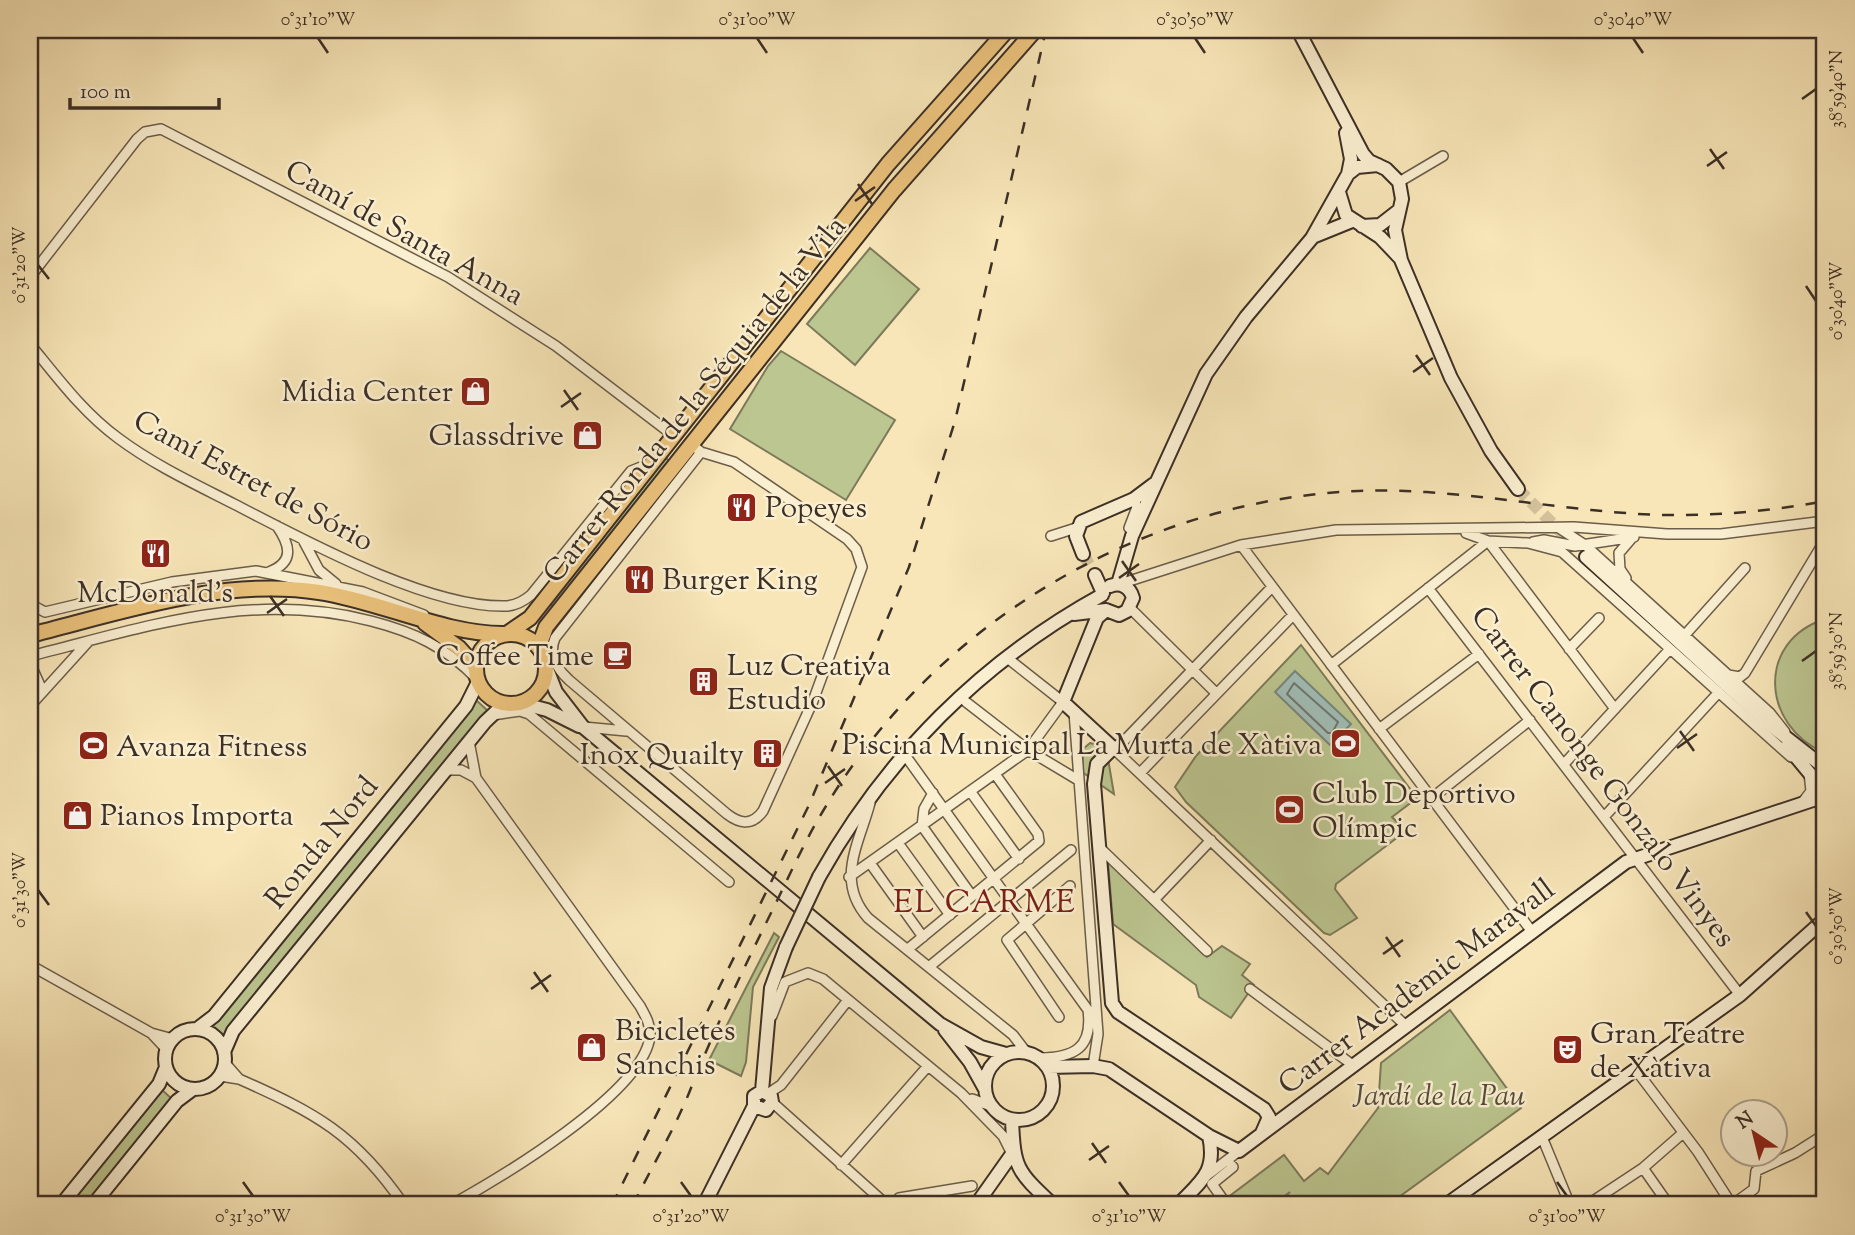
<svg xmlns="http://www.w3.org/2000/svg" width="1855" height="1235" viewBox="0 0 1855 1235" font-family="'Sorts Mill Goudy',serif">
  <rect width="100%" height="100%" fill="#f8e6b8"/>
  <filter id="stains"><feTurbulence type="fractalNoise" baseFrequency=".00286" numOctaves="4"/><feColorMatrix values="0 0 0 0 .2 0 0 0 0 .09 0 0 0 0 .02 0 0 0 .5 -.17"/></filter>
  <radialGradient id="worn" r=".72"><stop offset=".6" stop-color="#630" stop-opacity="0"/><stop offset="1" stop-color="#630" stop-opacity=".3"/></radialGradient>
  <path fill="#bcc690" stroke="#7c7a5b" stroke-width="2" d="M 870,248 L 919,289 L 855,365 L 807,324 Z
    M 781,351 L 895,420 L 846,500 L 730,429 L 768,366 Z
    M 664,457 L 671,462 L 555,608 L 548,602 Z
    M 1825,619 L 1825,753 C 1761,726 1756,641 1825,619 Z
    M 1301,645 L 1417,798 L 1392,817 L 1400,825 L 1398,837 L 1336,884 L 1335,889 L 1357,918 L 1330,935 L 1324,933 L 1186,802 L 1175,787 L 1196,756 Z
    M 476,700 L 487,710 L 226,1037 L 213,1026 Z
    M 1090,743 L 1106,747 L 1114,794 L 1082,772 L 1083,749 Z
    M 1108,862 L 1207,957 L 1222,946 L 1250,964 L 1242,975 L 1254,985 L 1231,1018 L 1199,997 L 1196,985 L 1113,924 Z
    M 774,933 L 779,937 L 753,987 L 746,1062 L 741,1076 L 709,1060 Z
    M 1450,1010 L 1521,1108 L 1388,1205 L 1276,1205 L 1290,1192 L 1272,1205 L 1239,1205 L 1231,1195 L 1284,1155 L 1304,1181 L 1320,1168 L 1328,1174 L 1378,1108 L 1381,1063 Z
    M 160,1088 L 172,1099 L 87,1205 L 67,1205 Z"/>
  <path fill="#a0beb7" stroke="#78857d" stroke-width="2" d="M 1295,671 L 1351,724 L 1330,745 L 1275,692 Z"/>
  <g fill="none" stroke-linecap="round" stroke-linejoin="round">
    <path stroke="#6e766e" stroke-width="2" d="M 1294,683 L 1338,722 L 1332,733 L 1328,733 L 1287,694 Z"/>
    <path stroke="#d2c19b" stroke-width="12" stroke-dasharray="12 6" stroke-linecap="butt" d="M 1518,489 L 1586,557
      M 1083,554 L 1095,575"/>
    <defs>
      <path id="street" d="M 1399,182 L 1443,156
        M 30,277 L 137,139 L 145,132 L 161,129 L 448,277 L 556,346 L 674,436
        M 34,349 C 60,381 85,414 118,438 C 154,465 195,484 234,504 C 304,540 430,609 507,606 C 517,605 524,601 531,595 L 631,471 L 651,463
        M 691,444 L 701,452 L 734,462 L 847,539 L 856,549 L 862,567 L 813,701 L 763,811 C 752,826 740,824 727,814 L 569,680 C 557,669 548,654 555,638 L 701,452
        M 1129,528 L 1137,507 L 1134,499
        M 1559,528 L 1585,545 L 1770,713 L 1785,732
        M 1466,533 L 1488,541 L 1528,543 L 1562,552 L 1791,757
        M 1051,536 L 1076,528
        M 303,540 L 319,570 L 336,584
        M 1533,542 L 1544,540 L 1575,546 L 1634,537
        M 1241,545 L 1533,933
        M 269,572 C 295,562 290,545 277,526
        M 1626,578 L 1620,569 L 1619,553 L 1631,539
        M 1120,584 L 1241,545 L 1336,530 L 1574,527 L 1667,534 L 1721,534 L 1825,521
        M 1272,587 L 1123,742 L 1113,748 L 1407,1027
        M 1428,588 L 1740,995
        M 30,604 L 45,612 L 172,582 L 256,571 L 363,592 L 424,615
        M 1130,608 L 1216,693
        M 1684,636 L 1745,568
        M 1569,649 L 1599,618
        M 30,656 C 147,627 249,590 371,621 C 414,632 446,647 477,679
        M 30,663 L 42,690
        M 1331,665 L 1488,541 L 1615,709
        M 1728,675 L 1740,677 L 1745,673 L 1825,540
        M 966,702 L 1028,750 L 1078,780
        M 30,706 L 88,642
        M 1074,712 L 1098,1034 L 1093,1066
        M 493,715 L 520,711 L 529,714 L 729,882
        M 584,727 L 626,731
        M 1379,729 L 1479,654
        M 905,755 L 1088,1010 C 1093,1048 1074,1058 1039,1058
        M 1564,764 L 1670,649
        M 445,770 L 461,770 L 476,778 L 469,741
        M 1140,773 L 1293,615
        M 970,791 L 1019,859
        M 1432,798 L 1530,720
        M 870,803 C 859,844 835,881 868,918 L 1013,1035 L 1026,1052
        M 1802,803 L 1811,791 L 1809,773
        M 1604,817 L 1719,692
        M 922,826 L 972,896
        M 922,826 L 924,809 L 933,793
        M 898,843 L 950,915
        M 1099,847 L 1207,951
        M 870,863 L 923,937
        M 849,877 L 1028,750 L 1063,702 L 1006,657
        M 1154,900 L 1211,840
        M 908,949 L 1039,841 L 1038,834 L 995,774
        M 30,965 L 151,1033
        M 930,966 L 1071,850
        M 1250,989 L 1354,1066
        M 772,1016 L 785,982 L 808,973 L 823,979 L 961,1093 L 1003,1136 L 1012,1154
        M 1059,1017 L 1007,940 L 1070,886
        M 167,1050 L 151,1033 L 173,1039
        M 1636,1070 L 1698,1152 L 1732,1205
        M 220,1076 L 239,1079 L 225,1063
        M 239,1079 C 316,1113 355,1134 404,1205
        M 769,1093 L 781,1085 L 848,1000
        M 972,1099 L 991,1106
        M 772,1102 L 887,1205
        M 1542,1137 L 1570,1205
        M 841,1165 L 928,1066
        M 1643,1168 L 1669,1205
        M 1205,1177 L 1239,1151
        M 899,1198 L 972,1186
        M 451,1205 C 498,1179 644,1093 650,1036 C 651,1025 645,1015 640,1006 L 476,778
        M 1227,1205 L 1212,1184 L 1233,1167 L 1231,1165
        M 1587,1205 L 1643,1168 L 1683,1133
        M 1732,1205 L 1754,1189 L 1756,1171 L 1795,1153 L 1825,1134"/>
      <path id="secondary" d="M 1298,30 L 1363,154 L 1369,161 L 1386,169 L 1399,182 L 1402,199 L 1395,230 L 1401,260 L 1451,378 L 1491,451 L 1518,489
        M 1346,133 L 1351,159 L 1348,174
        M 1339,192 L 1346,215 L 1380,237 L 1399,257
        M 1362,226 L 1380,225 L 1398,211
        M 1315,236 L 1352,221
        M 1083,554 L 1076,536 L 1081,522 L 1134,499 L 1154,484
        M 1586,557 L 1769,724 L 1825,768
        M 1095,575 L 1103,593
        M 1118,584 L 1132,536 L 1206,374 L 1246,317 L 1312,238 L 1348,174 L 1357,167 L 1378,165
        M 1106,610 L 1097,618 L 1063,702 L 1113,748 L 1097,764 L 1094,784 L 1112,1003 L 1118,1012 L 1264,1109 L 1269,1117 L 1262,1133
        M 1074,614 L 1106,610 L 1119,615 L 1127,611 L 1133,598 C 1130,587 1121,582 1110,586
        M 547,669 L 556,692 L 583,727 L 940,1024 L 981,1047 L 1006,1054
        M 520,703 L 547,710 L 579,726
        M 1787,746 L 1811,775 L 1825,786
        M 819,877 C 886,757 982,661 1102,595
        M 197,1029 L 214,1016 L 466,706 L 478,682
        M165 1059a30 30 0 1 1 60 0a30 30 0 1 1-60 0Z
        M 945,1030 L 970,1062 L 985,1089
        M985 1086a34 34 0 1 1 68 0a34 34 0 1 1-68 0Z
        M 224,1052 L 233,1031 L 485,722 L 504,704
        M 1048,1067 L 1093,1066 L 1109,1069 L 1209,1136 L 1239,1151 L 1626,862 L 1825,796
        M 762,1091 L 771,988 L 786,947
        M 1012,1120 C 1014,1169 1017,1171 1053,1205
        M 61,1205 L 159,1084 L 166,1067
        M 93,1205 L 177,1101 L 193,1089
        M 704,1205 L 754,1106 L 754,1096 L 762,1091 L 771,1096 L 772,1102 L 766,1110 L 754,1106
        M 976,1205 L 1012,1154
        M 1178,1205 C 1201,1181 1217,1172 1209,1136
        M 1446,1205 L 1740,995 L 1825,919"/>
      <path id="primary" d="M 425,623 L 459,648 L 476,667
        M 508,633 L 530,618 L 888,164 L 1007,30
        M476 669a35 35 0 1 1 70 0a35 35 0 1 1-70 0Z
        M 30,635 C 122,612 223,577 319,592 C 380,601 446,635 505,634
        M 539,646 L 546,627 L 894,190 L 1035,30"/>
    </defs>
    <use href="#street" stroke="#6b5d4a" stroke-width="12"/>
    <use href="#secondary" stroke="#3c2f26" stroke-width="16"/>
    <use href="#primary" stroke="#3c2f26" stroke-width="18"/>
    <use href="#street" stroke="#faefd1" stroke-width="9"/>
    <use href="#secondary" stroke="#faefd1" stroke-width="12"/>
    <use href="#primary" stroke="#ecc37c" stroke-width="14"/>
    <path stroke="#3c2f26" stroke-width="2.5" stroke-dasharray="12 12" stroke-linecap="butt" d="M 612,1205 L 809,805 L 909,567 L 955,421 L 1046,30
      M 633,1205 C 651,1168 673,1132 689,1093 C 713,1032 741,974 770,915 C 787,881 803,844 823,811 C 933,624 1141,500 1358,491 C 1460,487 1560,512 1662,515 C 1716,516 1772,511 1825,501"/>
    <defs>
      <path id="secondary-bridge" d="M 786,947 L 819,877"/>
    </defs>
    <use href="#secondary-bridge" stroke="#3c2f26" stroke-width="16" stroke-linecap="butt"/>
    <use href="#secondary-bridge" stroke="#faefd1" stroke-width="12"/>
  </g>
  <path fill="none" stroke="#3c2f26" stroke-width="2.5" d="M 318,38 L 328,53M 757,38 L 767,53M 1195,38 L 1205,53M 1633,38 L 1643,53M 1802,99 L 1816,89M 1710,149 L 1724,169M 1707,166 L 1727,152M 858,184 L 872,204M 855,201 L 875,187M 38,265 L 49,279M 1806,286 L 1816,301M 1416,355 L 1430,375M 1413,372 L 1433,358M 564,390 L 578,410M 561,407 L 581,393M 1122,561 L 1136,581M 1119,578 L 1139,564M 270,596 L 284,616M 267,613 L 287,599M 1802,661 L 1816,651M 1680,731 L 1694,751M 1677,748 L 1697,734M 828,766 L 842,786M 825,783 L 845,769M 38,890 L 49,905M 1806,912 L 1816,926M 1386,937 L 1400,957M 1383,954 L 1403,940M 534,972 L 548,992M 531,989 L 551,975M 1092,1143 L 1106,1163M 1089,1160 L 1109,1146M 243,1182 L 253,1196M 681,1182 L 691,1196M 1119,1182 L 1129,1196M 1557,1182 L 1567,1196"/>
  <defs>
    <symbol id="shop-square" viewBox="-11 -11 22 22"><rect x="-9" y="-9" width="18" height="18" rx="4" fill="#8f2418" stroke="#faefd1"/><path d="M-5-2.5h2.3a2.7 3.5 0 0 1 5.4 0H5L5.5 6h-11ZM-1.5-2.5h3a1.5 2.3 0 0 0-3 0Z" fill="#fff"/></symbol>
    <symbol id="restaurant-square" viewBox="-11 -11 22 22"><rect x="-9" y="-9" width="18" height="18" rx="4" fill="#8f2418" stroke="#faefd1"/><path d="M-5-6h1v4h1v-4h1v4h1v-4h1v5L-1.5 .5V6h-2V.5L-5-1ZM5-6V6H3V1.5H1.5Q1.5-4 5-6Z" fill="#fff"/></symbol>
    <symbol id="cafe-square" viewBox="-11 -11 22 22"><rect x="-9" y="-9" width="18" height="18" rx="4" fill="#8f2418" stroke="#faefd1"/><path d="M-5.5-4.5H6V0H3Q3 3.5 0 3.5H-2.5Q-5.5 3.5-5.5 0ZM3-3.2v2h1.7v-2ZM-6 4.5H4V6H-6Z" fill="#fff"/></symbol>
    <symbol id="building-square" viewBox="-11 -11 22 22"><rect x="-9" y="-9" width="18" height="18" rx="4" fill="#8f2418" stroke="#faefd1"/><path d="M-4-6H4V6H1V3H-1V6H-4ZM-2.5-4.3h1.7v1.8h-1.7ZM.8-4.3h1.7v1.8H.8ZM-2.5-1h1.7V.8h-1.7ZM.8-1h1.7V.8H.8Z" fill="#fff"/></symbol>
    <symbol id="stadium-square" viewBox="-11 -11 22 22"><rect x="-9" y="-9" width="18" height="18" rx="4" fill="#8f2418" stroke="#faefd1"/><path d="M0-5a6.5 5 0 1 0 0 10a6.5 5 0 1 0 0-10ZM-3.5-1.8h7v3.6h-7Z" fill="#fff"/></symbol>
    <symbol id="theatre-square" viewBox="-11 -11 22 22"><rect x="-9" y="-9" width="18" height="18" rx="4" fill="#8f2418" stroke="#faefd1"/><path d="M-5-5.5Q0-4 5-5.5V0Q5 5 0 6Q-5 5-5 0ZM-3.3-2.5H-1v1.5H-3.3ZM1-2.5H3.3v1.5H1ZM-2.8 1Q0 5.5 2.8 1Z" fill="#fff"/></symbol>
  </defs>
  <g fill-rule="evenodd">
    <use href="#shop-square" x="458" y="374" width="35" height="35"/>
    <use href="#shop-square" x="570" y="418" width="35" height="35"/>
    <use href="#restaurant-square" x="724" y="490" width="35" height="35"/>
    <use href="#restaurant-square" x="138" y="536" width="35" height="35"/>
    <use href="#restaurant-square" x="622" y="562" width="35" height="35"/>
    <use href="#cafe-square" x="600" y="638" width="35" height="35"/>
    <use href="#building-square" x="686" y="664" width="35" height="35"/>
    <use href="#stadium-square" x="1328" y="726" width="35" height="35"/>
    <use href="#stadium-square" x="76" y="728" width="35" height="35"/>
    <use href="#building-square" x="750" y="736" width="35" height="35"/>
    <use href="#stadium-square" x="1272" y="792" width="35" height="35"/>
    <use href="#shop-square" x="60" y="798" width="35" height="35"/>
    <use href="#shop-square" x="574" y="1030" width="35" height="35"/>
    <use href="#theatre-square" x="1550" y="1032" width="35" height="35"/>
  </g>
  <g text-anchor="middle" stroke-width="5" stroke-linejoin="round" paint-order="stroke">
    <g font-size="30" fill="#3c2f26" stroke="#faefd1">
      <text transform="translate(405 232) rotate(29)" y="10">Camí de Santa Anna</text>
      <text transform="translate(694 399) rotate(-51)" y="10">Carrer Ronda de la Séquia de la Vila</text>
      <text transform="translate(254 480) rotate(28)" y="10">Camí Estret de Sório</text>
      <text transform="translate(1604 776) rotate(53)" y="10">Carrer Canonge Gonzalo Vinyes</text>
      <text transform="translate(321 842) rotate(-51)" y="10">Ronda Nord</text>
      <text transform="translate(1416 986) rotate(-37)" y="10">Carrer Acadèmic Maravall</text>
    </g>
    <g font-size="30" fill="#3c2f26" stroke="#faefd1" text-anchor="start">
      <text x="453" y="401" text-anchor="end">Midia Center</text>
      <text x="564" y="445" text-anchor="end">Glassdrive</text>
      <text x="765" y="517">Popeyes</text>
      <text x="662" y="589">Burger King</text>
      <text x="155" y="602" text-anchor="middle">McDonald's</text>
      <text x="594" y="665" text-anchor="end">Coffee Time</text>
      <text x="727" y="675">Luz Creativa<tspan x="727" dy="34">Estudio</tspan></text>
      <text x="1322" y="754" text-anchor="end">Piscina Municipal La Murta de Xàtiva</text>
      <text x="116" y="756">Avanza Fitness</text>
      <text x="744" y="764" text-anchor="end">Inox Quailty</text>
      <text x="1312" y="803">Club Deportivo<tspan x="1312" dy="34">Olímpic</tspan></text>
      <text x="100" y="825">Pianos Importa</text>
      <text x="615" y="1040">Bicicletes<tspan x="615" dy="34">Sanchis</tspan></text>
      <text x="1590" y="1043">Gran Teatre<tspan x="1590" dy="34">de Xàtiva</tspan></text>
    </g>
    <g font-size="30" font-style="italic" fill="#564d3b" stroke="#faefd1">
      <text x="1439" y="1105">Jardí de la Pau</text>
    </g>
    <g font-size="32" letter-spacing="2" fill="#7a1f14" stroke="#faefd1">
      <text x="985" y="912">EL CARME</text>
    </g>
  </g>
  <rect width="1855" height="1235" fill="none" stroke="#f8e6b8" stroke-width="77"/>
  <g transform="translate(1754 1133) rotate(325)"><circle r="33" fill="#faefd1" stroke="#aea28d" stroke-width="2"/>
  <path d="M0-5L12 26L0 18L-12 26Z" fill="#8f2418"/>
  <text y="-10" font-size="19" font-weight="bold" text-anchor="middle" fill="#3c2f26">N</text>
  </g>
  <path d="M70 98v10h149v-10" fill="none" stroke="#3c2f26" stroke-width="3.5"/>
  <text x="80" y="98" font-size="21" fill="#3c2f26" stroke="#faefd1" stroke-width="5" paint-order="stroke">100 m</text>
  <rect x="38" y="38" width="1778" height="1158" fill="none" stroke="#3c2f26" stroke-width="2.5"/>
  <g font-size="18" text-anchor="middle" fill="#3c2f26">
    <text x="318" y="25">0°31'10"W</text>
    <text x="757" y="25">0°31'00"W</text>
    <text x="1195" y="25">0°30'50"W</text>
    <text x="1633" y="25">0°30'40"W</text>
    <text transform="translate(1836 89) rotate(-90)" y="6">38°59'40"N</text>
    <text transform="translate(19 265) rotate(-90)" y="6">0°31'20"W</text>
    <text transform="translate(1836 301) rotate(-90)" y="6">0°30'40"W</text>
    <text transform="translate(1836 651) rotate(-90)" y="6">38°59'30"N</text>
    <text transform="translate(19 890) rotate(-90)" y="6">0°31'30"W</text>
    <text transform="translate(1836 926) rotate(-90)" y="6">0°30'50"W</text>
    <text x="253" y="1222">0°31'30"W</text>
    <text x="691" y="1222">0°31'20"W</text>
    <text x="1129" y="1222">0°31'10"W</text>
    <text x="1567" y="1222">0°31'00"W</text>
  </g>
  <rect width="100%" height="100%" filter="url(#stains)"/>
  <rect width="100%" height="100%" fill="url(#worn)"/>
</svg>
